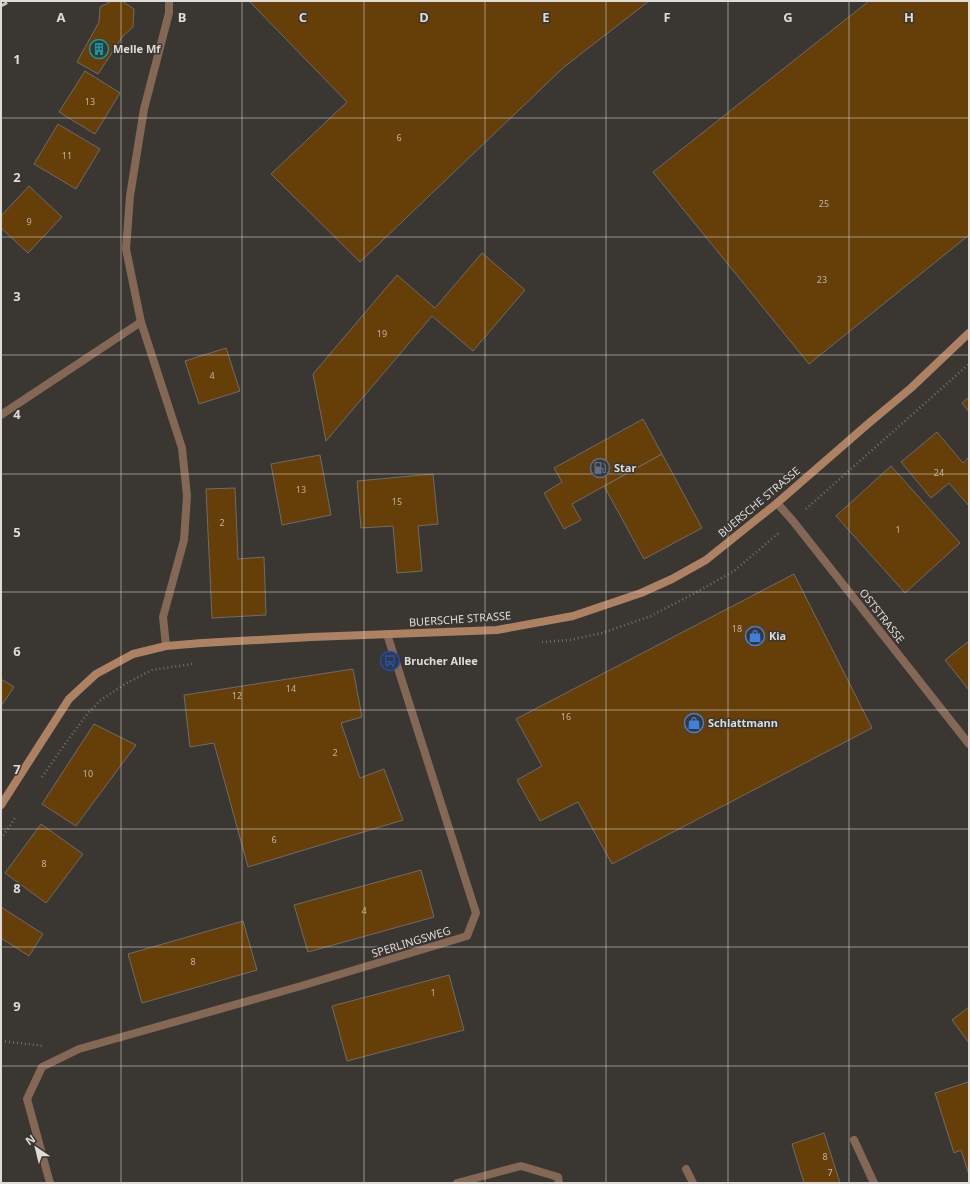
<svg xmlns="http://www.w3.org/2000/svg" width="970" height="1184" viewBox="0 0 970 1184" font-family="'Noto Sans',sans-serif">
  <rect width="100%" height="100%" fill="#3a3632"/>
  <path fill="#653e08" stroke="#706b66" d="M 112,1 L 122,1 L 134,9 L 133,27 L 123,36 L 98,74 L 77,62 L 99,22 L 100,7 Z
    M 249,1 L 649,1 L 564,67 L 360,262 L 271,174 L 347,102 Z
    M 869,1 L 969,1 L 969,235 L 809,364 L 653,172 Z
    M 85,71 L 120,93 L 95,134 L 59,112 Z
    M 58,124 L 100,149 L 76,189 L 34,164 Z
    M 29,186 L 62,217 L 28,253 L 1,228 L 1,216 Z
    M 482,253 L 525,290 L 473,351 L 432,316 L 326,441 L 313,374 L 397,275 L 435,308 Z
    M 226,348 L 240,391 L 199,404 L 185,361 Z
    M 969,397 L 969,412 L 962,403 Z
    M 643,419 L 662,454 L 572,504 L 581,520 L 564,529 L 544,493 L 562,482 L 554,468 Z
    M 937,432 L 963,463 L 969,457 L 969,506 L 949,483 L 931,498 L 901,462 Z
    M 662,454 L 702,528 L 644,559 L 604,486 Z
    M 320,455 L 331,515 L 282,525 L 271,464 Z
    M 891,466 L 960,543 L 905,593 L 836,516 Z
    M 433,474 L 438,524 L 418,526 L 422,571 L 397,573 L 393,526 L 361,528 L 357,481 Z
    M 235,488 L 238,559 L 264,557 L 266,615 L 212,618 L 206,489 Z
    M 794,574 L 872,728 L 612,864 L 578,802 L 540,821 L 517,780 L 542,766 L 516,719 Z
    M 969,641 L 969,690 L 945,660 Z
    M 353,669 L 362,717 L 341,723 L 360,778 L 384,769 L 403,820 L 248,867 L 214,743 L 190,747 L 184,695 Z
    M 1,679 L 14,687 L 1,706 Z
    M 94,724 L 136,745 L 76,826 L 42,804 Z
    M 41,824 L 83,854 L 46,903 L 5,873 Z
    M 421,870 L 434,917 L 308,952 L 294,905 Z
    M 1,907 L 43,934 L 29,956 L 1,938 Z
    M 243,921 L 257,970 L 142,1003 L 128,954 Z
    M 449,975 L 464,1030 L 347,1061 L 332,1006 Z
    M 969,1007 L 969,1043 L 952,1020 Z
    M 968,1082 L 969,1087 L 969,1175 L 961,1150 L 954,1153 L 935,1093 Z
    M 824,1133 L 840,1183 L 804,1183 L 792,1144 Z"/>
  <g fill="none" stroke-linecap="round" stroke-linejoin="round">
    <path stroke="#74706d" stroke-width="2.5" stroke-dasharray="1 3" stroke-linecap="butt" d="M 806,509 L 969,364
      M 542,642 L 570,640 L 602,633 L 651,616 L 695,593 L 734,571 L 780,532
      M 42,777 L 65,744 L 88,713 L 101,700 L 125,684 L 152,670 L 192,664
      M 1,839 L 15,818
      M 1,1041 L 44,1046"/>
    <path stroke="#846754" stroke-width="8" d="M 1,415 L 141,322
      M 777,503 L 793,521 L 969,744
      M 166,646 L 163,617 L 184,540 L 187,496 L 182,448 L 141,322 L 126,249 L 130,196 L 144,109 L 169,13 L 169,1
      M 854,1140 L 874,1183
      M 686,1169 L 693,1183
      M 50,1183 L 27,1099 L 42,1067 L 79,1049 L 301,986 L 467,936 L 476,913 L 387,634
      M 457,1183 L 521,1166 L 558,1177 L 559,1183"/>
    <path stroke="#ae8162" stroke-width="8" d="M 1,805 L 69,699 L 96,674 L 133,654 L 166,646 L 202,643 L 312,637 L 497,630 L 573,616 L 641,593 L 672,579 L 706,560 L 777,503 L 869,423 L 911,388 L 969,333"/>
    <path stroke="#c7c4c1" stroke-width="3" stroke-dasharray="7 7" stroke-linecap="butt" d="M 1,6 L 10,1"/>
  </g>
  <path fill="none" stroke="#dedbd8" stroke-width="1" stroke-opacity="0.55" d="M 121,1 L 121,1183M 242,1 L 242,1183M 364,1 L 364,1183M 485,1 L 485,1183M 606,1 L 606,1183M 728,1 L 728,1183M 849,1 L 849,1183M 1,118 L 969,118M 1,237 L 969,237M 1,355 L 969,355M 1,474 L 969,474M 1,592 L 969,592M 1,710 L 969,710M 1,829 L 969,829M 1,947 L 969,947M 1,1066 L 969,1066"/>
  <defs>
    <symbol id="building-ring" viewBox="-11 -11 22 22"><circle r="9.5" fill="#3a3632" stroke="#0f9aa8" stroke-width="1.5"/><path d="M-4-6H4V6H1V3H-1V6H-4ZM-2.5-4.3h1.7v1.8h-1.7ZM.8-4.3h1.7v1.8H.8ZM-2.5-1h1.7V.8h-1.7ZM.8-1h1.7V.8H.8Z" fill="#0f9aa8"/></symbol>
    <symbol id="fuel-ring" viewBox="-11 -11 22 22"><circle r="9.5" fill="#3a3632" stroke="#5c6f8a" stroke-width="1.5"/><path d="M-5.5-6h7V0h2V4h1.3V-2.5L3-4.5l.8-.8L6-3V5H2.5V1h-1V6h-7ZM-4.2-4.7v3.2H.2V-4.7Z" fill="#5c6f8a"/></symbol>
    <symbol id="shop-ring" viewBox="-11 -11 22 22"><circle r="9.5" fill="#3a3632" stroke="#3f7fe0" stroke-width="1.5"/><path d="M-5-2.5h2.3a2.7 3.5 0 0 1 5.4 0H5L5.5 6h-11ZM-1.5-2.5h3a1.5 2.3 0 0 0-3 0Z" fill="#3f7fe0"/></symbol>
    <symbol id="bus-ring" viewBox="-11 -11 22 22"><circle r="9.5" fill="#3a3632" stroke="#1a4fb4" stroke-width="1.5"/><path d="M-5-6H5V4H4V6H2V4H-2V6H-4V4H-5ZM-3.5-4V0h7V-4ZM-3.5 1.2v1.5H-2V1.2ZM2 1.2v1.5H3.5V1.2Z" fill="#1a4fb4"/></symbol>
  </defs>
  <g fill-rule="evenodd">
    <use href="#building-ring" x="88" y="38" width="22" height="22"/>
    <use href="#fuel-ring" x="589" y="457" width="22" height="22"/>
    <use href="#shop-ring" x="744" y="625" width="22" height="22"/>
    <use href="#bus-ring" x="379" y="650" width="22" height="22"/>
    <use href="#shop-ring" x="683" y="712" width="22" height="22"/>
  </g>
  <g text-anchor="middle" stroke-width="3" stroke-linejoin="round" paint-order="stroke">
    <g font-size="9" fill="#c0b4a4">
      <text x="90" y="105">13</text>
      <text x="399" y="141">6</text>
      <text x="67" y="159">11</text>
      <text x="824" y="207">25</text>
      <text x="29" y="225">9</text>
      <text x="822" y="283">23</text>
      <text x="382" y="337">19</text>
      <text x="212" y="379">4</text>
      <text x="939" y="476">24</text>
      <text x="301" y="493">13</text>
      <text x="397" y="505">15</text>
      <text x="222" y="526">2</text>
      <text x="898" y="533">1</text>
      <text x="737" y="632">18</text>
      <text x="291" y="692">14</text>
      <text x="237" y="699">12</text>
      <text x="566" y="720">16</text>
      <text x="335" y="756">2</text>
      <text x="88" y="777">10</text>
      <text x="274" y="843">6</text>
      <text x="44" y="867">8</text>
      <text x="364" y="914">4</text>
      <text x="193" y="965">8</text>
      <text x="433" y="996">1</text>
      <text x="825" y="1160">8</text>
      <text x="830" y="1176">7</text>
    </g>
    <g font-size="11" font-weight="bold" fill="#dedbd8" stroke="#3a3632" text-anchor="start">
      <text x="113" y="53">Melle Mf</text>
      <text x="614" y="472">Star</text>
      <text x="769" y="640">Kia</text>
      <text x="404" y="665">Brucher Allee</text>
      <text x="708" y="727">Schlattmann</text>
    </g>
    <g font-size="11" fill="#dedbd8" stroke="#3a3632">
      <text transform="translate(759 502) rotate(-40)" y="4">BUERSCHE STRASSE</text>
      <text transform="translate(882 616) rotate(52)" y="4">OSTSTRASSE</text>
      <text transform="translate(460 619) rotate(-4)" y="4">BUERSCHE STRASSE</text>
      <text transform="translate(411 942) rotate(-17)" y="4">SPERLINGSWEG</text>
    </g>
  </g>
  <g font-size="13" text-anchor="middle" font-weight="bold" fill="#dedbd8" stroke="#3a3632" stroke-width="3" stroke-linejoin="round" paint-order="stroke">
    <text x="61" y="22">A</text>
    <text x="182" y="22">B</text>
    <text x="303" y="22">C</text>
    <text x="424" y="22">D</text>
    <text x="546" y="22">E</text>
    <text x="667" y="22">F</text>
    <text x="788" y="22">G</text>
    <text x="909" y="22">H</text>
    <text x="17" y="64">1</text>
    <text x="17" y="182">2</text>
    <text x="17" y="301">3</text>
    <text x="17" y="419">4</text>
    <text x="17" y="537">5</text>
    <text x="17" y="656">6</text>
    <text x="17" y="774">7</text>
    <text x="17" y="893">8</text>
    <text x="17" y="1011">9</text>
  </g>
  <rect width="970" height="1184" fill="none" stroke="#dedbd8" stroke-width="4"/>
  <g transform="translate(36 1148) rotate(325)" stroke="#3a3632" stroke-width="3" paint-order="stroke">
  <path d="M0-3L7 15L0 10L-7 15Z" fill="#dedbd8"/>
  <text y="-6" font-size="11" font-weight="bold" text-anchor="middle" fill="#dedbd8">N</text>
  </g>
</svg>
